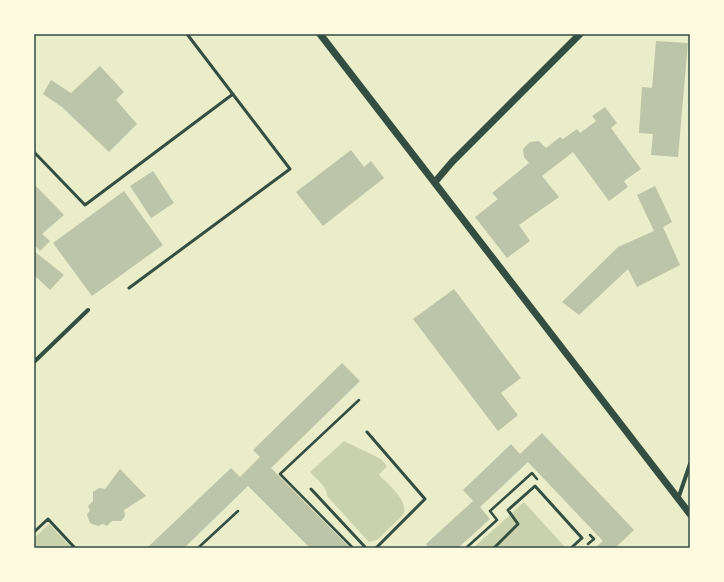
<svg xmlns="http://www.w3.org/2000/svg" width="724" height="582" viewBox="0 0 724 582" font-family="'PT Sans',sans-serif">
  <rect width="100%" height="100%" fill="#e9edc9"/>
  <path fill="#cad2ad" d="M 344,441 L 373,455 L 381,459 L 387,466 L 379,475 C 388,484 410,502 403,515 L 377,540 L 369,542 L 327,496 C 327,486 316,479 310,472 Z
    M 524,502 L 564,546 L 562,548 L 473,548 Z
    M 49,524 L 72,548 L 34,548 L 34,538 Z"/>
  <path fill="#bcc5a7" d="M 656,41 L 688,43 L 678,157 L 651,155 L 653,134 L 639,133 L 642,87 L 652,88 Z
    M 100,66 L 124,92 L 116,100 L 137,124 L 109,152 L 62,107 L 43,94 L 51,80 L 71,93 Z
    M 605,107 L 617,123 L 611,128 L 641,169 L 624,181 L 628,187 L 609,201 L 573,152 L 542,176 L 559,197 L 519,225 L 530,241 L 507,258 L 475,217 L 498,199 L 492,193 L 529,163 L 524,157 L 523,149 L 530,142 L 539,141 L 546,148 L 560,137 L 563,139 L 577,129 L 580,133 L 596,121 L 592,116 Z
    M 351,150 L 364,167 L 371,161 L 384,178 L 323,226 L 296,192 Z
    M 153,171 L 174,203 L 151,218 L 130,186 Z
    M 34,184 L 64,215 L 42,234 L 50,241 L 40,251 L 34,244 Z
    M 655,186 L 672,222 L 663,227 L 680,265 L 637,287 L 628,269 L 579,315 L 562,302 L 618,247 L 654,231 L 637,195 Z
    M 124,191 L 163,245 L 92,296 L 53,243 Z
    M 34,251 L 64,275 L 50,290 L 34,275 Z
    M 454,289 L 521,378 L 501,393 L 518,415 L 498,431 L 413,319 Z
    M 342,363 L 360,381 L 271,468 L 350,548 L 310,548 L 248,486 L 184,548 L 147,548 L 231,468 L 240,477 L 260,457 L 253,450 Z
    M 542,433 L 634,530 L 615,548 L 595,548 L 603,541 L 528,462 L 480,507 L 490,519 L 458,548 L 429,548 L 426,544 L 473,501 L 463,490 L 511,444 L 520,454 Z
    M 120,469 L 146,496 L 124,510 L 125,516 L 121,521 L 112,521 L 107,526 L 103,524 L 98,526 L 90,523 L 87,515 L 90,510 L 88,506 L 93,501 L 93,492 L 99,488 L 105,489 Z"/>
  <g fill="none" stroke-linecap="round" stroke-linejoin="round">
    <path stroke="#344e41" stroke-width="2.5" d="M 588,544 L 594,539 L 590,535
      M 198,548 L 238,511
      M 353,548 L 280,474 L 359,400
      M 466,548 L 497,520 L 490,511 L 532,473 L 537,479"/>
    <path stroke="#344e41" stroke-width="3" d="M 34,152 L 85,205 L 233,94
      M 129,288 L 290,169 L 187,34
      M 367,432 L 425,499 L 376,548
      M 311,489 L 366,548
      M 34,532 L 48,519 L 75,548
      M 494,548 L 518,524 L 508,510 L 535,486 L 582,538 L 571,548"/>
    <path stroke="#344e41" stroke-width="4" d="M 34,362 L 88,310
      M 678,499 L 690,464"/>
    <path stroke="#344e41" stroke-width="7" d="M 320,34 L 690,514
      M 435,182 L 452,162 L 580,34"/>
  </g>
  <rect width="724" height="582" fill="none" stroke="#fefae0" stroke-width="70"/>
  <rect x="35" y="35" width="654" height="512" fill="none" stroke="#344e41" stroke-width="1.5"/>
</svg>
